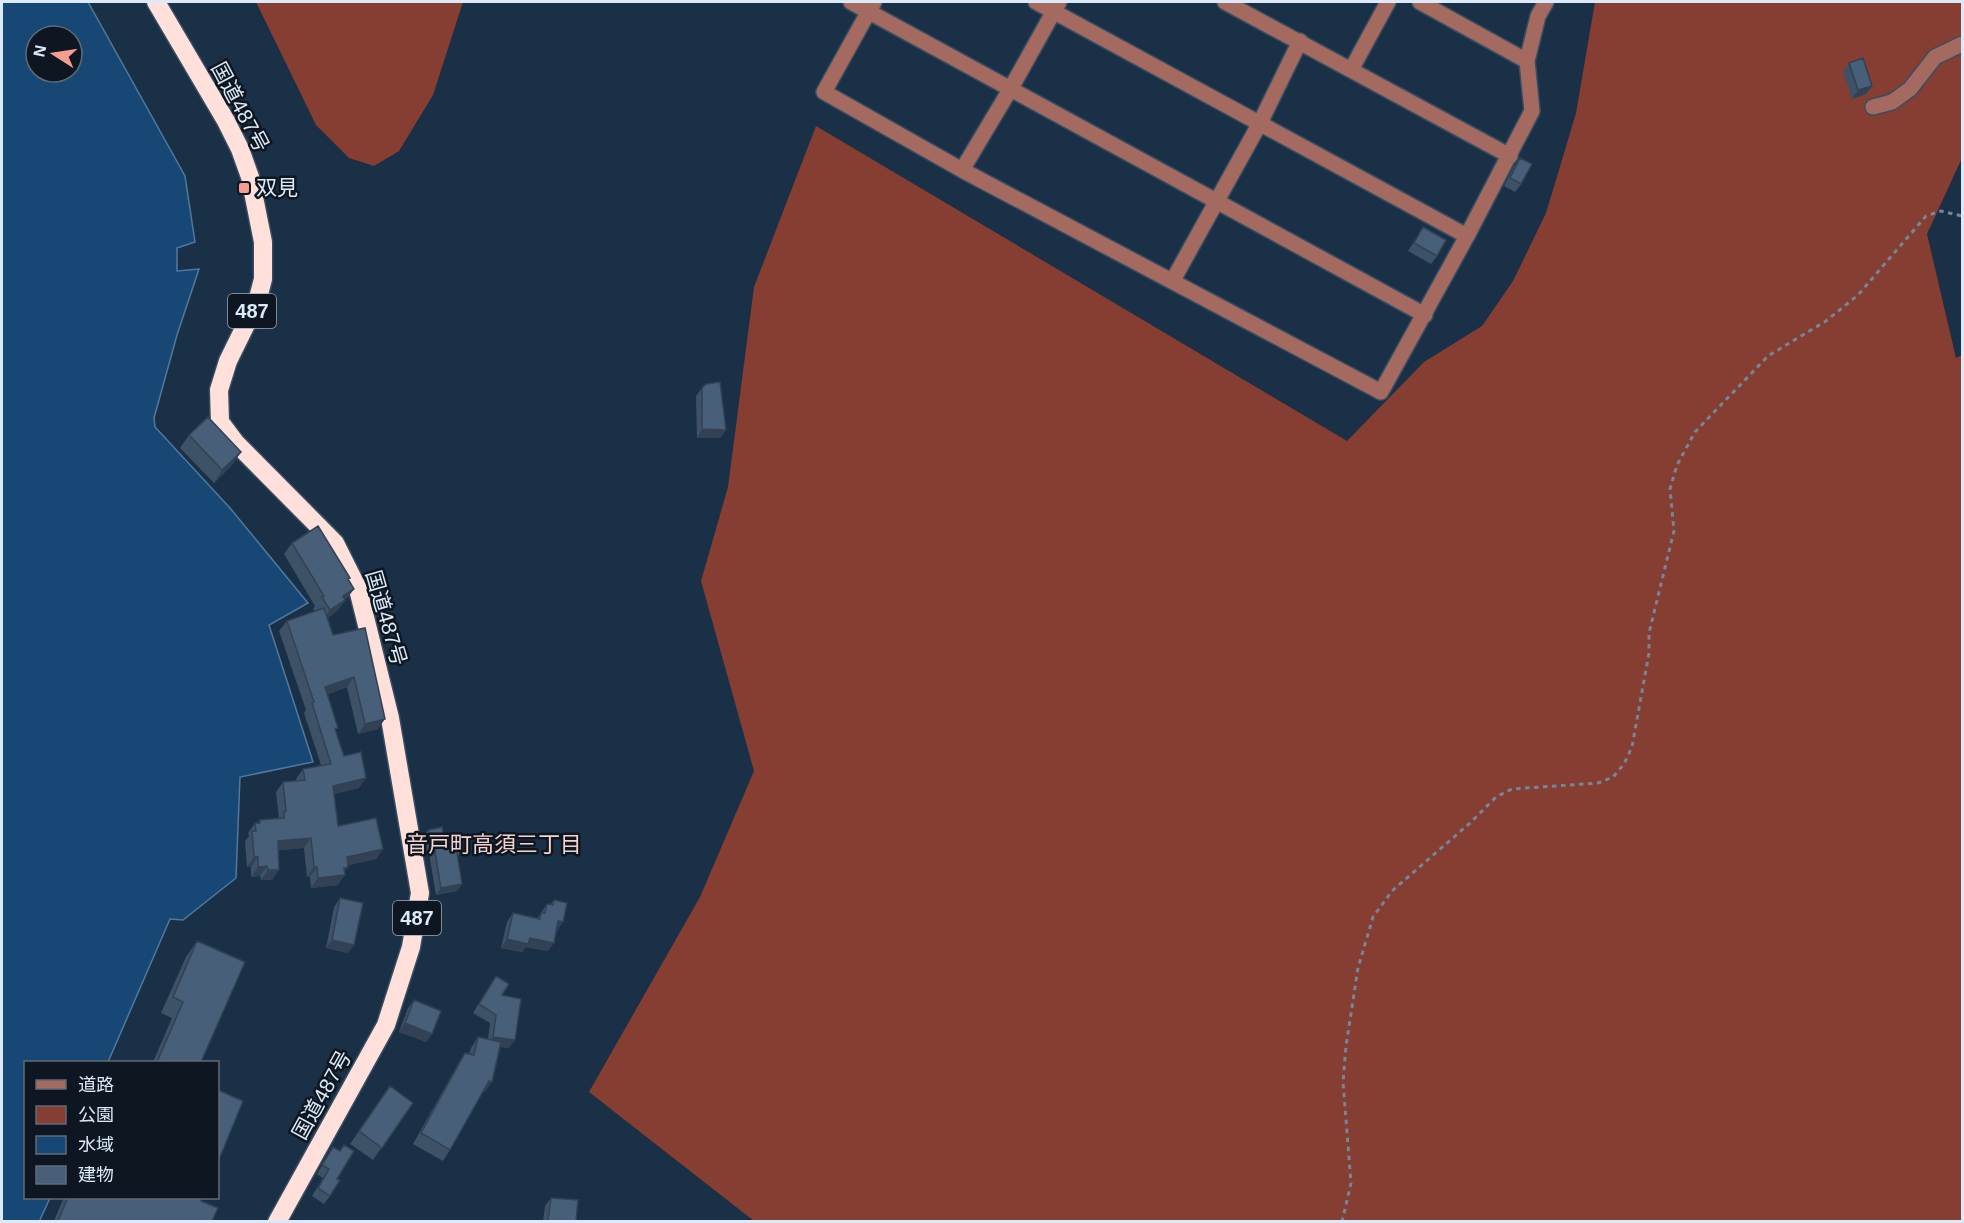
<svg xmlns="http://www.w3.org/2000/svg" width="1964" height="1223" viewBox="0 0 1964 1223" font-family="Arial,'Noto Sans JP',sans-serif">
  <rect width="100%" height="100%" fill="#1a3046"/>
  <path fill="#863d32" d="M 256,2 L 463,2 L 433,95 L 399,151 L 374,166 L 349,158 L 316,125 Z
    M 1595,2 L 1962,2 L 1962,158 L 1927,234 L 1956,358 L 1962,355 L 1962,1221 L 754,1221 L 589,1092 L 700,897 L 754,771 L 701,581 L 728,487 L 754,287 L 816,126 L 1347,441 L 1424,362 L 1482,326 L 1513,281 L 1546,213 L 1576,113 Z"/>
  <path fill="#174875" stroke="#52789c" stroke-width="1.5" fill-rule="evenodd" d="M 2,2 L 88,2 L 185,176 L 195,242 L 177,248 L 177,271 L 199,269 L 177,335 L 154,418 L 155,427 L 230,508 L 308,603 L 269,625 L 313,762 L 240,777 L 236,878 L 183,920 L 170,919 L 108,1062 L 26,1062 L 26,1198 L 50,1198 L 39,1222 L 2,1221 ZM 36,36 L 72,36 L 72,72 L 36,72 Z"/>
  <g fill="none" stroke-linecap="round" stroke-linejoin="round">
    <defs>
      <path id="minor" d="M 851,2 L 1425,315
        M 874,2 L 824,92 L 962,170 L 1381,392 L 1467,236 L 1532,111 L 1527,61 L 1538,16 L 1546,2
        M 1036,2 L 1467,236
        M 1225,2 L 1510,156
        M 1420,2 L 1527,61
        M 1351,70 L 1388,2
        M 1873,107 L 1892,102 L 1910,89 L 1935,57 L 1962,44
        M 962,170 L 1011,88 L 1059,2
        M 1173,280 L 1260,123 L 1300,41"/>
      <path id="highway" d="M 156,2 L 226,121 L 240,149 L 250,177 L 263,242 L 263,279 L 257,302 L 228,361 L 219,390 L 220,422 L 235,442 L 335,543 L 358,589 L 390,718 L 420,893 L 411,947 L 386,1025 L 277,1222"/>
    </defs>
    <use href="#minor" stroke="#394e62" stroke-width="18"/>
    <use href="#highway" stroke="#394e62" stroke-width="21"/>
    <path stroke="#758699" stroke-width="3" stroke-dasharray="4.5 4.5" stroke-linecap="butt" d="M 1342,1222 L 1351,1183 L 1343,1082 L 1346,1046 L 1358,968 L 1373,917 L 1392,891 L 1470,823 L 1496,797 L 1512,789 L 1598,783 L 1613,777 L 1624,764 L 1632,747 L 1649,653 L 1649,633 L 1674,531 L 1670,489 L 1677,465 L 1695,432 L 1768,356 L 1826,321 L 1858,295 L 1926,216 L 1941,211 L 1962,216"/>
    <use href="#minor" stroke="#a56a5f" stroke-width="15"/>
    <use href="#highway" stroke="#ffe0da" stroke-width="18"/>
  </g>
  <path fill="#3d5267" d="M 1849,63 L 1872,86 L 1866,94 L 1852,99 L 1843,71 Z
    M 1520,158 L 1521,184 L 1515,192 L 1504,186 L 1514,166 Z
    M 1423,227 L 1437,256 L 1431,264 L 1408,251 Z
    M 702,388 L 726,430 L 720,438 L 697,438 L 696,396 Z
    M 189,435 L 241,452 L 232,465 L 214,483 L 180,448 Z
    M 292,543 L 348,580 L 354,589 L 337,611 L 328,618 L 333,635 L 365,628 L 378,729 L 358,734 L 347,687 L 328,694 L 336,732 L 344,756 L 359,788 L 334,794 L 338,826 L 383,849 L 376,859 L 347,865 L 338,885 L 311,888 L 310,877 L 307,877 L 304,848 L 278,850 L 272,880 L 261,880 L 260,876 L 251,877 L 251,867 L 247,867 L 245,841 L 249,836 L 248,833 L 255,823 L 258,823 L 260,820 L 279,819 L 276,792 L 283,782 L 296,781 L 296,779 L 303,769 L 321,765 L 304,713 L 306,710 L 279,631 L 287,621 L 315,612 L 313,609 L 315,606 L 284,554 Z
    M 428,830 L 444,838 L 461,852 L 457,857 L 462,884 L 457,891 L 436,895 L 429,853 L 427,853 L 423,837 Z
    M 340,898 L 348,953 L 326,948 L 334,907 Z
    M 554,900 L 557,931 L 548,951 L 526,947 L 522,952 L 501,948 L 507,922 L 513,913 L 537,919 L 547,904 L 551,904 Z
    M 197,941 L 201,1062 L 147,1062 L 148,1061 L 153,1062 L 172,1018 L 161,1013 L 186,957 Z
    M 496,976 L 502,995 L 509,1048 L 500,1047 L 485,1092 L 483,1092 L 450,1150 L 443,1161 L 413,1144 L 458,1064 L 465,1053 L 469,1054 L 471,1048 L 478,1037 L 488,1039 L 490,1023 L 473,1013 Z
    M 414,1000 L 432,1034 L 426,1042 L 399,1032 L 408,1008 Z
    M 390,1086 L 413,1103 L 373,1160 L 350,1144 Z
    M 333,1147 L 337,1179 L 330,1196 L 324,1204 L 312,1196 L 323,1178 L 317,1174 Z
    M 64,1197 L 202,1197 L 201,1201 L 212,1221 L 54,1221 Z
    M 551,1198 L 576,1221 L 543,1221 L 545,1206 Z"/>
  <path fill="#324254" d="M 1872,86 L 1866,94 L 1852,99 L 1858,90 Z
    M 702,429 L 726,430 L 720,438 L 697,438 Z
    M 241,452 L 232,465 L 214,483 L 222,470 Z
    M 354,589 L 337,611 L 322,622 L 330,610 L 343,596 Z
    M 354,677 L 347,687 L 318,697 L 325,687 Z
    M 385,719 L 378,729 L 358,734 L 365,724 Z
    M 366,778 L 359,788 L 325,796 L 333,786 Z
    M 311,838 L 304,848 L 271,851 L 278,841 Z
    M 431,846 L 434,846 L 429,853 L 427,853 Z
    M 383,849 L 376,859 L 340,867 L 347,857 Z
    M 254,857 L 258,857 L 251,867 L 247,867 Z
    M 267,866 L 260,876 L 251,877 L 258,867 Z
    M 314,867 L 317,867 L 310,877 L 307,877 Z
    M 348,867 L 342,876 L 345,875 L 338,885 L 311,888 L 318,878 L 344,868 Z
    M 268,870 L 279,870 L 272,880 L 261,880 Z
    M 462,884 L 457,891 L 436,895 L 441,888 Z
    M 558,921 L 563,922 L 557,931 L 553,930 Z
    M 530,938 L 554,943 L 548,951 L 526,947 L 522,952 L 501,948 L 507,939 Z
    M 332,940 L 354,945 L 348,953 L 326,948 Z
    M 405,1023 L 432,1034 L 426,1042 L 399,1032 Z
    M 493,1037 L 515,1040 L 509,1048 L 487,1045 Z
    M 489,1081 L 492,1082 L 485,1092 L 481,1092 Z"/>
  <path fill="#475f78" stroke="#324254" stroke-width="1.5" d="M 1863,58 L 1872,86 L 1858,90 L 1849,63 Z
    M 1520,158 L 1532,164 L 1521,184 L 1510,178 Z
    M 1423,227 L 1446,240 L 1437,256 L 1414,243 Z
    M 720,382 L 726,430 L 702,429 L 702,388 L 706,384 Z
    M 208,417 L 241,452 L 222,470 L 189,435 Z
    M 318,526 L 350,578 L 348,579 L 354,589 L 343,596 L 345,600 L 330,610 L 322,597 L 324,596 L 292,543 Z
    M 324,608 L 333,635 L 365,628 L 385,719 L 365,724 L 354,677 L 325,687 L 338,728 L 335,729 L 344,756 L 361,752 L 366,778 L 333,786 L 338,826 L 376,818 L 383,849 L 347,857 L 348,867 L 344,868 L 345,875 L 318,878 L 317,867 L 314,867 L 311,838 L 278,841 L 279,870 L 268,870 L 267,866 L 258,867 L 258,857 L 254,857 L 252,831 L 256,831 L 255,823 L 260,823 L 260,820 L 284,818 L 284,812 L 286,811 L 283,782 L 305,780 L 303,769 L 331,764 L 312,703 L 314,702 L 287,621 Z
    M 442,827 L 444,838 L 456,835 L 461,852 L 457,853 L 462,884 L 441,888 L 434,846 L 431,846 L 428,830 Z
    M 340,898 L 363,903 L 354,945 L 332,940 Z
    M 554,900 L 567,903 L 563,922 L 558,921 L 554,943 L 530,938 L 528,944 L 507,939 L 513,913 L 540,919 L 541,913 L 545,913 L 547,904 L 553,905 Z
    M 197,941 L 245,962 L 201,1062 L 157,1062 L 183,1002 L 173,997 Z
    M 496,976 L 509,984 L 502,995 L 521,999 L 515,1040 L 493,1037 L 496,1015 L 479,1004 Z
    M 414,1000 L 441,1011 L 432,1034 L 405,1023 Z
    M 478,1037 L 501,1042 L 492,1082 L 489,1081 L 450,1150 L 421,1133 L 465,1053 L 474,1055 Z
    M 390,1086 L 413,1103 L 382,1148 L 359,1131 Z
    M 218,1090 L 243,1101 L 218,1162 Z
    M 344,1145 L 354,1151 L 337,1179 L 340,1180 L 330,1196 L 318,1188 L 329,1169 L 322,1165 L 333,1147 L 340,1151 Z
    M 68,1197 L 202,1197 L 201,1201 L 218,1208 L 212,1221 L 58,1221 Z
    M 551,1198 L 578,1200 L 576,1221 L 548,1221 Z"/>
  <rect fill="#f59d8e" stroke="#0e1721" stroke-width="2" x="238" y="182" width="12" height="12" rx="3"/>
  <g text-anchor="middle" stroke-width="5" stroke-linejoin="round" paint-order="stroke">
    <g fill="#0e1721" stroke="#9eaab8" stroke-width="1.5">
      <rect x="228" y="294" width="48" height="34" rx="4.5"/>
      <rect x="393" y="901" width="48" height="34" rx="4.5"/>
    </g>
    <g font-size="20" font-weight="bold" fill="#dce9f8">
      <text x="252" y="318">487</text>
      <text x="417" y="925">487</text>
    </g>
    <g font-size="21" fill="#dce9f8" stroke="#0e1721">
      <text transform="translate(240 107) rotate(62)" y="7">国道487号</text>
      <text transform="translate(386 618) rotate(74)" y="7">国道487号</text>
      <text transform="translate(322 1095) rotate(-61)" y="7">国道487号</text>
    </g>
    <g font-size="21" fill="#dce9f8" stroke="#0e1721" text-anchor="start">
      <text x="256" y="195">双見</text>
    </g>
    <g font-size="22" fill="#f5d3cc" stroke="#0e1721">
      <text x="494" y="852">音戸町高須三丁目</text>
    </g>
  </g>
  <rect width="1964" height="1223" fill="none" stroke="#dce9f8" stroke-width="6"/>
  <rect x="24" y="1061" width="195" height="138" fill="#0e1721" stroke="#606b77" stroke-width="1.5"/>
  <rect x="36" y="1080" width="30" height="9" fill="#a56a5f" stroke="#606b77" stroke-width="1.5"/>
  <text x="78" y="1091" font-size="18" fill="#dce9f8">道路</text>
  <rect x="36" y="1106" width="30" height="18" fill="#863d32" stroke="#606b77" stroke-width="1.5"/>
  <text x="78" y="1121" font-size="18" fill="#dce9f8">公園</text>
  <rect x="36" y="1136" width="30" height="18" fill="#174875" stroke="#606b77" stroke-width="1.5"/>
  <text x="78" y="1151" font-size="18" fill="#dce9f8">水域</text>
  <rect x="36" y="1166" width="30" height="18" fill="#475f78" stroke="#606b77" stroke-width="1.5"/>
  <text x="78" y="1181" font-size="18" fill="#dce9f8">建物</text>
  <g transform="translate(54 54) rotate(282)"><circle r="28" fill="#0e1721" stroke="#606b77" stroke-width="1.5"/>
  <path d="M0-4.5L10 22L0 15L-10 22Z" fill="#f59d8e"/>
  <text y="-9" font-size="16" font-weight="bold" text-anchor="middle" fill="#dce9f8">N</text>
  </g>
</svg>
